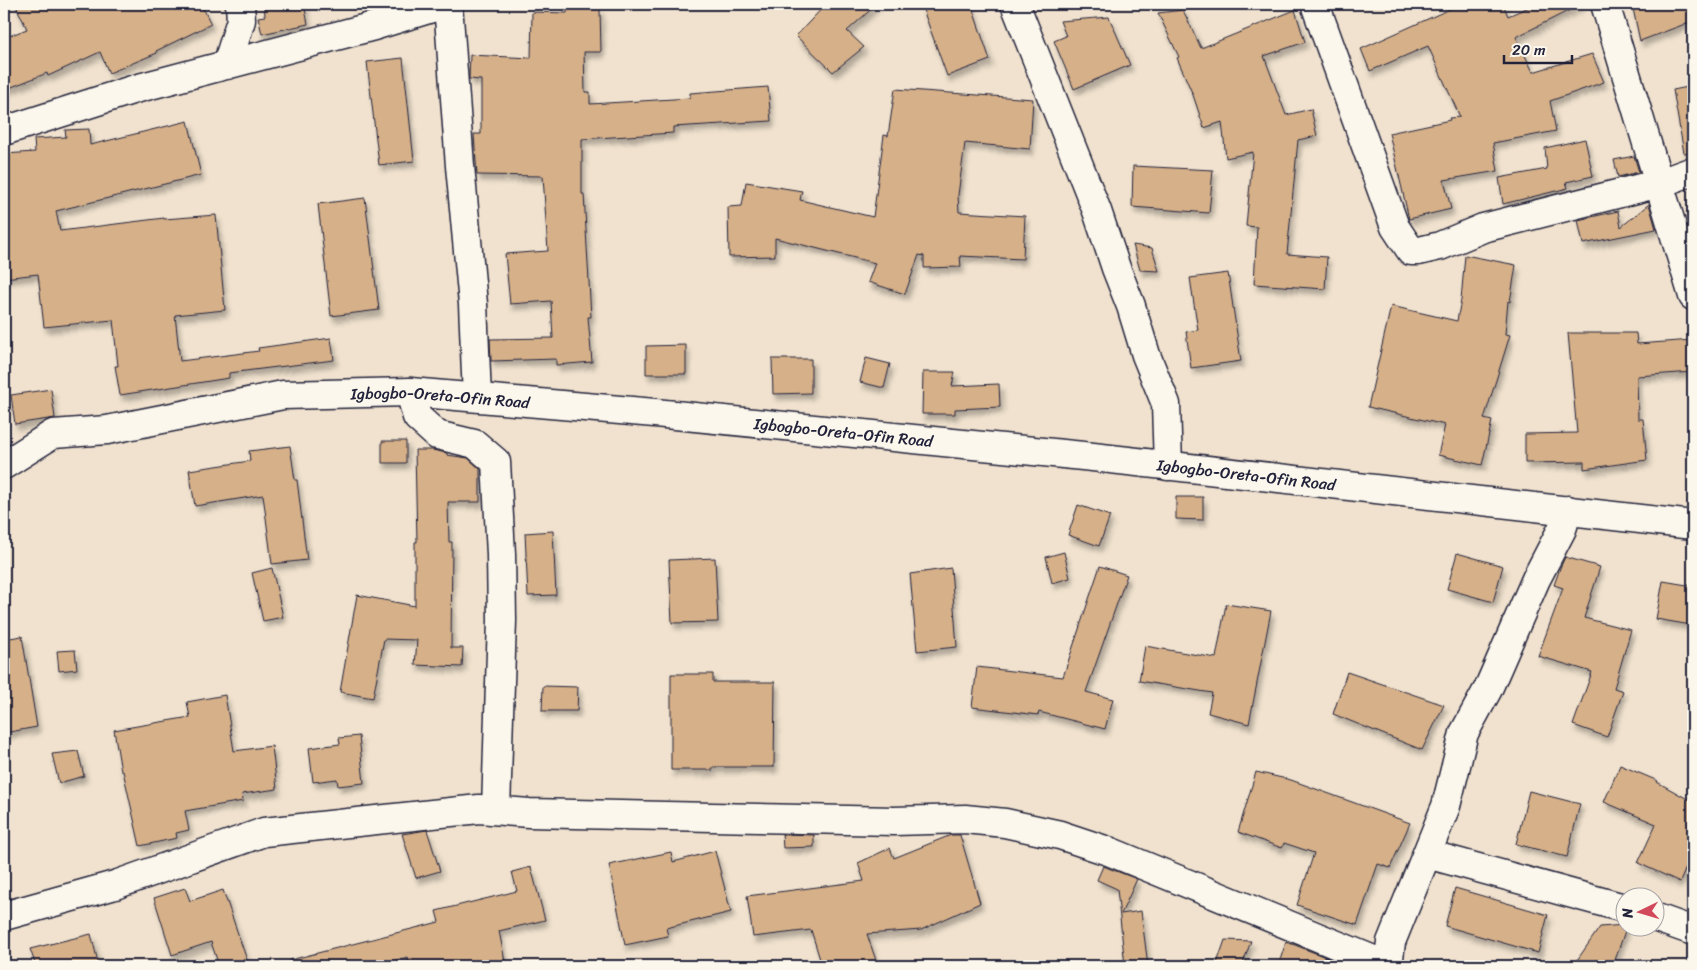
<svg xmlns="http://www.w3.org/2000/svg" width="1697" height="970" viewBox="0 0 1697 970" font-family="Sriracha,sans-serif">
  <defs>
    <filter id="shadow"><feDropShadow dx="3" dy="5.5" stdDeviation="2.5" flood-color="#0004"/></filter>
  </defs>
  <rect width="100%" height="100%" fill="#f0e2ce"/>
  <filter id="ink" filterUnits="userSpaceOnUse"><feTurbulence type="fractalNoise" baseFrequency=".02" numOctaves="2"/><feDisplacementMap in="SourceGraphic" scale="10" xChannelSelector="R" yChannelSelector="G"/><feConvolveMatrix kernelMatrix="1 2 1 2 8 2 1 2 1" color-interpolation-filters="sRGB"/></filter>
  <g filter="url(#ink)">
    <path fill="#d6b088" stroke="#22223b" filter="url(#shadow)" d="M 15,4 L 201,4 L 211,24 L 156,51 L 157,53 L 109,73 L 100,52 L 48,76 L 47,73 L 4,90 L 4,38 L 27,29 Z
      M 264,4 L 304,4 L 308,24 L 262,34 L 258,17 L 265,16 Z
      M 826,4 L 877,4 L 847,31 L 864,47 L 833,72 L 796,36 Z
      M 921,4 L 971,4 L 990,60 L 947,76 Z
      M 1461,4 L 1503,4 L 1508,16 L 1536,4 L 1582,4 L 1516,37 L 1533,72 L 1592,54 L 1604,82 L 1550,101 L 1556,131 L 1493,143 L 1498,171 L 1444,180 L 1451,209 L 1409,219 L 1389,133 L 1450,120 L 1449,118 L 1460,117 L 1428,46 L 1370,71 L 1361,49 Z
      M 1632,4 L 1693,4 L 1693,21 L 1640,41 Z
      M 567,9 L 600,9 L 601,52 L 584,52 L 585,92 L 590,92 L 590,104 L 690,98 L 690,93 L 768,87 L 771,121 L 673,127 L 673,133 L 582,139 L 582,194 L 584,194 L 591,317 L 588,317 L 592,362 L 556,365 L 556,359 L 491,361 L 490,339 L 553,338 L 551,301 L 510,304 L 505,254 L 548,251 L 543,176 L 477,175 L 474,134 L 481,134 L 481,80 L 469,79 L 470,55 L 531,58 L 532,12 L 567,13 Z
      M 1183,10 L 1201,48 L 1295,10 L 1305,42 L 1264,56 L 1286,115 L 1311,109 L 1317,136 L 1298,140 L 1287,254 L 1327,257 L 1325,289 L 1254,284 L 1257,227 L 1246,226 L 1253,152 L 1226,158 L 1222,122 L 1204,128 L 1193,95 L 1177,58 L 1179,57 L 1158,13 Z
      M 1109,17 L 1130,65 L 1074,89 L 1054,41 L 1066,36 L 1060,21 Z
      M 403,58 L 414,161 L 379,165 L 367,62 Z
      M 1693,86 L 1693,152 L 1684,153 L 1673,90 Z
      M 895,89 L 1033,99 L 1030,149 L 965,143 L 958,195 L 959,212 L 1025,216 L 1023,259 L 960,256 L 961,267 L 924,268 L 924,256 L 919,255 L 905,294 L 868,282 L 875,263 L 775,238 L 775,256 L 729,257 L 728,207 L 742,206 L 746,182 L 802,191 L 800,200 L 873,217 L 884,135 L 888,136 Z
      M 188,121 L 201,175 L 56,211 L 60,231 L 164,218 L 164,219 L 216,215 L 225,310 L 175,315 L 180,361 L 259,351 L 258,348 L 331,338 L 334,360 L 229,373 L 229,378 L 120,395 L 115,366 L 118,366 L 113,320 L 44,327 L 38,274 L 4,278 L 4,154 L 35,152 L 34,139 L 66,137 L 65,130 L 89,129 L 90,145 Z
      M 1585,139 L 1593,176 L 1566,182 L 1568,188 L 1503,204 L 1499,178 L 1547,169 L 1545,148 Z
      M 1634,156 L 1639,172 L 1618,177 L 1614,160 Z
      M 1133,166 L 1213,170 L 1209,213 L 1132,207 Z
      M 365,198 L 379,310 L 331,316 L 318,204 Z
      M 1649,204 L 1656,229 L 1583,244 L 1578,220 L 1618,211 L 1621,227 Z
      M 1133,245 L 1152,248 L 1159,271 L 1140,270 Z
      M 1465,255 L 1516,265 L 1510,302 L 1508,301 L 1505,334 L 1510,335 L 1484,419 L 1492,421 L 1482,465 L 1438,455 L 1445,425 L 1368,407 L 1391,306 L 1457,321 L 1461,300 Z
      M 1228,273 L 1241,361 L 1191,368 L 1186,332 L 1198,330 L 1190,278 Z
      M 1568,333 L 1636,333 L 1637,344 L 1693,340 L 1693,372 L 1637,376 L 1638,419 L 1643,419 L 1647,460 L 1584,469 L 1584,462 L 1525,463 L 1525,434 L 1577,433 Z
      M 686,345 L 686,374 L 646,374 L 646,346 Z
      M 866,358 L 890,364 L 884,388 L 860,382 Z
      M 772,359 L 811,359 L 811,393 L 773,394 Z
      M 923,372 L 955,372 L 952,386 L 999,384 L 1000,407 L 955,409 L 955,414 L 922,414 Z
      M 51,389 L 55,418 L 15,424 L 11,395 Z
      M 382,441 L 406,441 L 406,463 L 382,463 Z
      M 290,446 L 295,480 L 297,480 L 307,560 L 272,564 L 263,495 L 195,506 L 189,470 L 250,461 L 249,451 Z
      M 415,450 L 432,450 L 447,453 L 447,455 L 468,458 L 480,469 L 480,502 L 448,502 L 449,542 L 452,542 L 451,648 L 463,648 L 462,667 L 415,665 L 417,640 L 384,639 L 373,698 L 340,692 L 357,595 L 415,606 L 415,542 L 417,542 Z
      M 1176,497 L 1203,497 L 1203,520 L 1176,519 Z
      M 1078,505 L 1110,516 L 1099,546 L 1068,535 Z
      M 553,531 L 556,595 L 528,596 L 525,533 Z
      M 1064,552 L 1070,578 L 1052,583 L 1046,557 Z
      M 1457,553 L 1503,566 L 1493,602 L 1447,589 Z
      M 1565,557 L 1600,567 L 1584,618 L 1631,630 L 1614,688 L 1623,691 L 1607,737 L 1573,725 L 1592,672 L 1538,656 L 1563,588 L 1554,585 L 1560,568 Z
      M 715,558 L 718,622 L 672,623 L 669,560 Z
      M 1100,566 L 1127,575 L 1086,692 L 1113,699 L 1105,729 L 1039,712 L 1038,715 L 972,707 L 977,667 L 1063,677 Z
      M 272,568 L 283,617 L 263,621 L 252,573 Z
      M 951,568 L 957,647 L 917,651 L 910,574 Z
      M 1663,581 L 1693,586 L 1693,613 L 1691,625 L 1656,619 Z
      M 1226,604 L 1271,611 L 1249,724 L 1208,713 L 1212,693 L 1139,681 L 1145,646 L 1216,658 Z
      M 22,636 L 37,727 L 4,733 L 4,639 Z
      M 75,650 L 77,669 L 59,671 L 57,651 Z
      M 1347,672 L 1444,705 L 1422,750 L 1333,714 Z
      M 671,674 L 713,674 L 713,682 L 775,682 L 774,767 L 713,767 L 713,770 L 671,770 Z
      M 543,686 L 578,687 L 577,711 L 542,711 Z
      M 225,695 L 234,751 L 272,746 L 277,789 L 242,794 L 243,801 L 185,811 L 189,830 L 176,833 L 177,838 L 140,846 L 123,771 L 121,771 L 114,730 L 190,717 L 187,702 Z
      M 359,736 L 364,783 L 338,786 L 337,779 L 313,782 L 309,748 L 340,744 L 339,738 Z
      M 78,751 L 84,776 L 59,783 L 52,754 Z
      M 1620,765 L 1658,781 L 1657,782 L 1693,802 L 1693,851 L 1680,882 L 1638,863 L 1656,824 L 1604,802 Z
      M 1256,772 L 1291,780 L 1410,823 L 1390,868 L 1378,864 L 1357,925 L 1297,905 L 1314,853 L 1284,843 L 1282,848 L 1238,832 Z
      M 1529,791 L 1580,804 L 1567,857 L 1516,844 Z
      M 427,830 L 440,871 L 416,878 L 402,834 Z
      M 782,834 L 814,835 L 814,847 L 783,848 Z
      M 951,835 L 960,835 L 980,903 L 921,930 L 867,934 L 878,966 L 822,966 L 811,930 L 753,937 L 747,896 L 864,881 L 858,863 L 890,848 L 894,858 Z
      M 715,851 L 731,912 L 666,928 L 668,936 L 625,945 L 609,865 L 671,852 L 673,862 Z
      M 1103,866 L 1137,879 L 1121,914 L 1141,911 L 1148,966 L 1125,966 L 1117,889 L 1097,880 Z
      M 531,867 L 545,920 L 499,931 L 506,966 L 410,966 L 408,957 L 372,966 L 291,966 L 290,960 L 439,922 L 436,911 L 517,891 L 512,872 Z
      M 185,888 L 190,901 L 223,890 L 249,966 L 219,966 L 211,942 L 172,955 L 154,898 Z
      M 1455,888 L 1548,915 L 1538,953 L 1445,926 Z
      M 1624,925 L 1626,928 L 1613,966 L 1573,966 L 1600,927 Z
      M 91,934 L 99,966 L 36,966 L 30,949 Z
      M 1225,940 L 1251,941 L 1242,966 L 1216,966 Z
      M 1286,942 L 1295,945 L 1348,966 L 1278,966 Z"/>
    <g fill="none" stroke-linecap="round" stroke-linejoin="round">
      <defs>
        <path id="minor" d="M 448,4 L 460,166 L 473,304 L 477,397
          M 1015,4 L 1097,211 L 1116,268 L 1131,306 L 1146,355 L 1166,404 L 1168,466
          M 1315,4 L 1395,227 L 1411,251 L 1419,251 L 1440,246 L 1483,228 L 1660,183 L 1693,171
          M 1605,4 L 1693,296
          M 227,65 L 241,20 L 240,4
          M 4,131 L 135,89 L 374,26 L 445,4
          M 410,392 L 417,417 L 437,435 L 475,444 L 496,462 L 501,554 L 502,620 L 496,810
          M 1427,854 L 1624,908
          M 4,916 L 115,885 L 264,832 L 479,809 L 529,813 L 894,821 L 965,819 L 1005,823 L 1060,835 L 1111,852 L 1388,966
          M 1654,917 L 1693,931
          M 1388,966 L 1391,942 L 1446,806 L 1464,733 L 1488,689 L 1536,579 L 1562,529 L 1568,510"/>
        <g id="tertiary">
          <path id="s1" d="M 4,465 L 53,434 L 107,430 L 283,395 L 410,392 L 655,413 L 1093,457 L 1693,525"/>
        </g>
      </defs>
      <use href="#minor" stroke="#22223b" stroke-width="31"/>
      <use href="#tertiary" stroke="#22223b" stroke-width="31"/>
      <use href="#minor" stroke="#fbf7ec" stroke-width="28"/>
      <use href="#tertiary" stroke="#fbf7ec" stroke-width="28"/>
    </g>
  </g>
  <g text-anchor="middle" stroke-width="4" stroke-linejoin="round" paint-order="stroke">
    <g font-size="16" fill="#22223b" stroke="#fbf7ec">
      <text dy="6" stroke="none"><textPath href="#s1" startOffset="449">Igbogbo-Oreta-Ofin Road</textPath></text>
      <text dy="6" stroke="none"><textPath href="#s1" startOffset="854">Igbogbo-Oreta-Ofin Road</textPath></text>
      <text dy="6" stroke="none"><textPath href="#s1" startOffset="1259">Igbogbo-Oreta-Ofin Road</textPath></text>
    </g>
  </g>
  <rect width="1697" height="970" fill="none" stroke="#fbf7ec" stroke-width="20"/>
  <rect x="10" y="10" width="1677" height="950" fill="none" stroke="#22223b" stroke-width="2" filter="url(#ink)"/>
  <g transform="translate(1640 912) rotate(265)"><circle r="24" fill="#fbf7ec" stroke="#a4a2a5"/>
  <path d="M0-4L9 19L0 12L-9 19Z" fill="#d1495b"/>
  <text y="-8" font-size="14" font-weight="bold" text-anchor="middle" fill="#22223b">N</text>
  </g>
  <path d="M1504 55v8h68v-8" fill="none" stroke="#22223b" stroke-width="2.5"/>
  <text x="1512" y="55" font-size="15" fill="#22223b" stroke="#fbf7ec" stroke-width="4" paint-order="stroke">20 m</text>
</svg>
